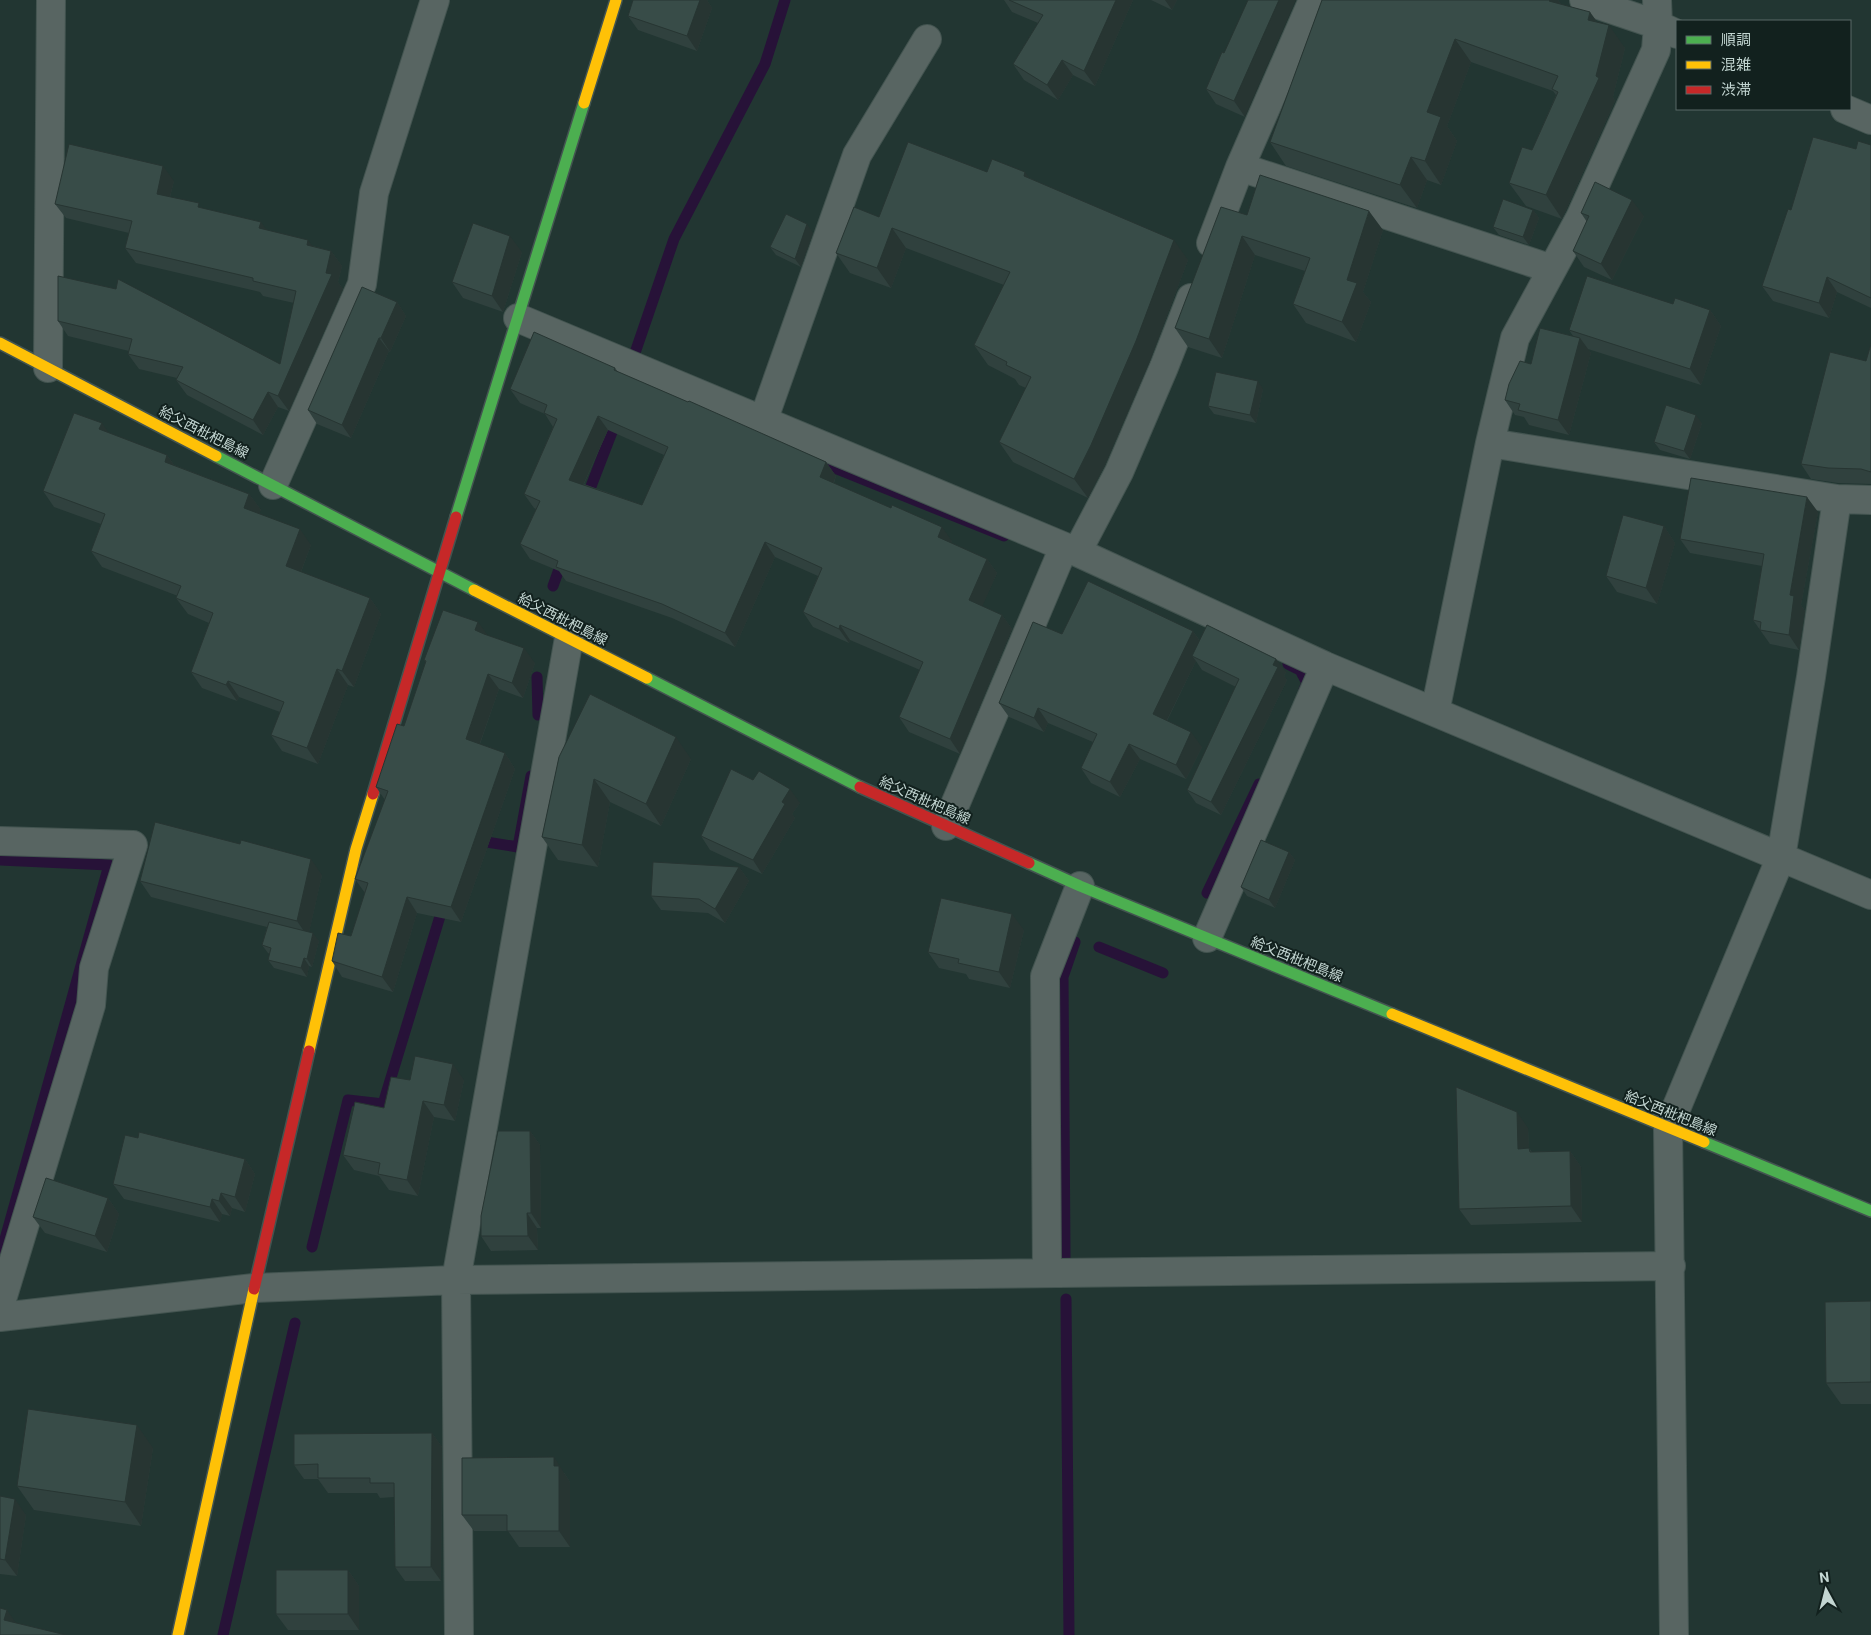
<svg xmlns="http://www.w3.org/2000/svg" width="1871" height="1635" viewBox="0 0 1871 1635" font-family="Roboto,'Noto Sans JP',sans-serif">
  <rect width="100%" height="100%" fill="#223632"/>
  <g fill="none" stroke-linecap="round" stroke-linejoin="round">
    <path stroke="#271238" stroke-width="11" d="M 636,350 L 674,239 L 765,64 L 785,0
      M 827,465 L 1004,536
      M 585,502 L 617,419
      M 553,586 L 563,558
      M 1288,664 L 1300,670 L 1307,683 L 1304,690
      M 537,677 L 538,715
      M 474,840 L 518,847 L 531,776
      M 0,860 L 109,865 L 0,1257
      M 1207,893 L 1259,784
      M 1099,947 L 1163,973
      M 312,1247 L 348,1100 L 383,1104 L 444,903
      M 1065,1258 L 1063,977 L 1075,942
      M 1066,1299 L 1069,1635
      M 223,1635 L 295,1323"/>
    <defs>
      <path id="street" d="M 1584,0 L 1658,25 L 1677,34
        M 1845,109 L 1871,120
        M 1240,167 L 1552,269
        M 1211,243 L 1240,167 L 1313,0
        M 518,318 L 1077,552 L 1325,666 L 1871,895
        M 48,368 L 51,0
        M 763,421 L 857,155 L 927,39
        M 1490,443 L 1837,499
        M 273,485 L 362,284 L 374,193 L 435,0
        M 1077,552 L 1119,472 L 1164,367 L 1191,298
        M 1435,712 L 1490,443 L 1515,338 L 1580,218 L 1656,50 L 1658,25 L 1657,0
        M 946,826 L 1064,547
        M 0,841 L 133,845 L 94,968 L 91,1005 L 0,1306
        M 1207,938 L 1325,666
        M 1047,1273 L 1045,976 L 1080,886
        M 0,1317 L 254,1288 L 456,1280 L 1671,1266
        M 459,1635 L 456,1280 L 569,638
        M 1674,1635 L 1668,1128 L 1781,857 L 1811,677 L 1837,499 L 1871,500"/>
      <path id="fast" d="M 216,456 L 474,590
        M 456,517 L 584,103
        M 647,678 L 860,787
        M 1029,863 L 1080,886 L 1392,1014
        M 1704,1142 L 1871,1211"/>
      <path id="slow" d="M 584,103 L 616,0
        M 0,343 L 216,456
        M 474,590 L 647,678
        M 1392,1014 L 1704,1142
        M 309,1051 L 356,849 L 373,794
        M 178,1635 L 254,1289"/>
      <path id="jam" d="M 860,787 L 1029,863
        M 373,794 L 456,517
        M 254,1289 L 309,1051"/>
    </defs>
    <use href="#street" stroke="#435450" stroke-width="30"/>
    <use href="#fast" stroke="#435450" stroke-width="14"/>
    <use href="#slow" stroke="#435450" stroke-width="14"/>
    <use href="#jam" stroke="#435450" stroke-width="14"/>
    <use href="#street" stroke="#586562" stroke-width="28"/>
    <use href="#fast" stroke="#4caf50" stroke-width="11"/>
    <use href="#slow" stroke="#ffc107" stroke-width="11"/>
    <use href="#jam" stroke="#c62828" stroke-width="11"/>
  </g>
  <path fill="#30413e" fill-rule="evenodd" d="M 633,0 L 707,0 L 712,8 L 697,51 L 638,30 L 628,16 Z
    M 1004,0 L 1133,0 L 1095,86 L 1073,75 L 1058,100 L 1024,80 L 1013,64 L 1038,23 L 1012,12 Z
    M 1151,0 L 1177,0 L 1172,10 Z
    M 1322,0 L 1558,0 L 1561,4 L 1598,22 L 1625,48 L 1613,97 L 1615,101 L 1562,219 L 1526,206 L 1509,183 L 1532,150 L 1556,95 L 1553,91 L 1471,62 L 1447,126 L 1457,141 L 1441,185 L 1427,180 L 1417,208 L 1286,166 L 1270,142 Z
    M 1224,53 L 1245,117 L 1216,104 L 1206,89 Z
    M 1871,145 L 1871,308 L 1837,292 L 1829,318 L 1773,301 L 1762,286 L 1791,210 L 1856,149 Z
    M 987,172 L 1030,178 L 1188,260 L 1150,361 L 1105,465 L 1088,498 L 1013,462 L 999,442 L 1026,388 L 1019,385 L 1015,379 L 988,365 L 974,345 L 1004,285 L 906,248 L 891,288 L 850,273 L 836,253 L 879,217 Z
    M 174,181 L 170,197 L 313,246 L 331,251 L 342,266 L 338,282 L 343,289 L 289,411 L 278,407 L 263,435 L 187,395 L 176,380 L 177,378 L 139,369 L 128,354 L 129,351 L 68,336 L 58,321 L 280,364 L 294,303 L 263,296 L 260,292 L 136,263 L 125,248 L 129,233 L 66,218 L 55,204 Z
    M 1533,210 L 1539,218 L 1529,245 L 1499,235 L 1493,227 Z
    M 1581,213 L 1644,216 L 1612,280 L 1584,267 L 1573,251 L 1587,222 Z
    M 1247,215 L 1383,230 L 1363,292 L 1371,302 L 1356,342 L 1306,323 L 1293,304 L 1305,271 L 1255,255 L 1222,358 L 1188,347 L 1175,328 Z
    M 813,233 L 801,267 L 776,255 L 770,247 Z
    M 522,252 L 503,312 L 463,298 L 452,282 Z
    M 397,302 L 406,316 L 390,352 L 389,351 L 351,438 L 317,424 L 308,410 Z
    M 1673,304 L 1710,310 L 1721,326 L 1701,385 L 1588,349 L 1591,353 L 1569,435 L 1529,425 L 1524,417 L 1515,415 L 1505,400 L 1531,364 L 1573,336 L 1569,330 Z
    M 1871,344 L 1871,484 L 1838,483 L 1811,479 L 1801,464 L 1866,361 Z
    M 615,368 L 618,372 L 826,462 L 836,476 L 834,483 L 952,541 L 951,543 L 987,559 L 997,573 L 982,606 L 1002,615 L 1012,629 L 960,754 L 909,732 L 899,717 L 920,670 L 850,640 L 849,643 L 813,627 L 803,612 L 818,576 L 775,557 L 735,647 L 672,618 L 566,581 L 559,571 L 530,559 L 520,544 L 536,509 L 534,508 L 524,494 L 553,427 L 545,414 L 520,403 L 510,389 ZM 608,430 L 664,455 L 642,505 L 584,484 Z
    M 1263,389 L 1256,423 L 1214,414 L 1208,406 Z
    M 1702,423 L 1690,459 L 1660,450 L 1654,442 Z
    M 108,433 L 167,455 L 174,465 L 249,494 L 261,510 L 259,513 L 311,545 L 301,572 L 370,598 L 381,614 L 354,687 L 348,685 L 318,764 L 282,751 L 271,735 L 280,712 L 239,697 L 237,701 L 202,688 L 191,672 L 209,623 L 188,614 L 176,598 L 178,596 L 102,567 L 91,551 L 101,524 L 54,507 L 43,491 Z
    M 1818,512 L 1801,605 L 1805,611 L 1799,650 L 1770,644 L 1753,620 L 1762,566 L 1690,553 L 1680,539 Z
    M 1664,526 L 1675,543 L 1657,604 L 1617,592 L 1606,576 Z
    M 1193,631 L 1200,641 L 1286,672 L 1284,676 L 1287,680 L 1221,815 L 1196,803 L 1187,790 L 1236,687 L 1202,670 L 1196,661 L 1167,721 L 1202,747 L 1186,779 L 1140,759 L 1120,797 L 1091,783 L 1081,768 L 1093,742 L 1048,723 L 1044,732 L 1009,717 L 999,703 L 1062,634 Z
    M 488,636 L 535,663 L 523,698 L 499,689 L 480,744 L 505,753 L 515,769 L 461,922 L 417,913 L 393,992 L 342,977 L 332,961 L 351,936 L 365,893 L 355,879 L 385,800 L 376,787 L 404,726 L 426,663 L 424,660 Z
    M 559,757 L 691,759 L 661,826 L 610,802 L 598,867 L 558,860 L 542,837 Z
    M 800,803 L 792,814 L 795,818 L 762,874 L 710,850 L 701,836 Z
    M 1289,852 L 1295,860 L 1275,908 L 1247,896 L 1241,887 Z
    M 739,867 L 749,881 L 725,923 L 708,913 L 661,910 L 651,896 Z
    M 322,875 L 309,932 L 319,941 L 312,967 L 309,966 L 307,977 L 274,968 L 268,960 L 270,954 L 268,953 L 262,945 L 267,927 L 151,897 L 140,881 Z
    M 1024,930 L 1010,988 L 969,979 L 966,974 L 939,968 L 928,952 Z
    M 410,1080 L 464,1080 L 455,1121 L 434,1117 L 418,1196 L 389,1190 L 379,1176 L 354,1170 L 343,1155 Z
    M 1528,1128 L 1529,1148 L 1532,1152 L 1570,1151 L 1581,1167 L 1582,1222 L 1471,1225 L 1459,1209 Z
    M 530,1131 L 540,1145 L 541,1228 L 537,1228 L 538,1250 L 491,1251 L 481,1236 Z
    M 245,1159 L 255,1174 L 245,1212 L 232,1208 L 230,1216 L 222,1214 L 220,1222 L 124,1199 L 113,1184 Z
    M 108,1198 L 119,1214 L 107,1252 L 45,1233 L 33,1217 Z
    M 1871,1301 L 1871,1404 L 1841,1404 L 1826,1383 Z
    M 432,1433 L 442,1447 L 441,1581 L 405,1581 L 395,1567 L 394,1497 L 380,1498 L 377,1493 L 328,1493 L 318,1479 L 304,1479 L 294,1465 Z
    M 153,1448 L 141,1526 L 34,1510 L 17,1486 Z
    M 565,1473 L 565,1474 L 570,1482 L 570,1547 L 519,1547 L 508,1531 L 474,1531 L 462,1515 Z
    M 0,1496 L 26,1515 L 17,1576 L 0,1574 Z
    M 348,1570 L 359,1586 L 359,1630 L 288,1630 L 276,1614 Z"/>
  <path fill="#273532" d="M 700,0 L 707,0 L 712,8 L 697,51 L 687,36 Z
    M 1116,0 L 1133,0 L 1095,86 L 1084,71 Z
    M 1165,0 L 1177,0 L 1172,10 Z
    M 1279,0 L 1296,0 L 1245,117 L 1234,101 Z
    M 1550,0 L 1558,0 L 1569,16 L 1549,1 Z
    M 1590,12 L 1606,34 L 1609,25 L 1625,48 L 1613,97 L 1615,101 L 1562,219 L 1546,195 L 1596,76 L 1588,20 Z
    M 1455,39 L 1471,62 L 1447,126 L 1457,141 L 1441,185 L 1425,161 L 1427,112 Z
    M 1062,60 L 1073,75 L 1058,100 L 1047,85 Z
    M 1411,157 L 1427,180 L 1417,208 L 1400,185 Z
    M 163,166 L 174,181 L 167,208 L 157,194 Z
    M 1025,172 L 1039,191 L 1024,176 Z
    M 1632,200 L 1644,216 L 1612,280 L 1601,264 Z
    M 1533,210 L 1539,218 L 1529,245 L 1523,237 Z
    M 1369,211 L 1383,230 L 1363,292 L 1371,302 L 1356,342 L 1342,322 L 1347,280 Z
    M 261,222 L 271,236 L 259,228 Z
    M 807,224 L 813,233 L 801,267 L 795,259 Z
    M 892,228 L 906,248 L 891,288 L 877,268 Z
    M 510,236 L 522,252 L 503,312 L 492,296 Z
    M 1242,236 L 1255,255 L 1222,358 L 1209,339 Z
    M 308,240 L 318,254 L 307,245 Z
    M 1174,240 L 1188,260 L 1150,361 L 1105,465 L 1088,498 L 1074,479 Z
    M 331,251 L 342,266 L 338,282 L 343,289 L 289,411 L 278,396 L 326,273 Z
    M 1827,277 L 1837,292 L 1829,318 L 1819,303 Z
    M 397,302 L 406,316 L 390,352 L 381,338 Z
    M 1710,310 L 1721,326 L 1701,385 L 1690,369 Z
    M 379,338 L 389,351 L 351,438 L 342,425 Z
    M 1580,338 L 1591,353 L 1569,435 L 1558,420 Z
    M 1258,381 L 1263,389 L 1256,423 L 1250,415 Z
    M 268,392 L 278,407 L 263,435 L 253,420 Z
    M 1696,415 L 1702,423 L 1690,459 L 1684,451 Z
    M 598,416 L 608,430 L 579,494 L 569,480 Z
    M 102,423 L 113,439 L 99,429 Z
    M 167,455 L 178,471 L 165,462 Z
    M 826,462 L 836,476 L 830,491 L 820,477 Z
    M 249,494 L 261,510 L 255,524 L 244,508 Z
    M 1807,497 L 1818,512 L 1801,605 L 1805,611 L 1799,650 L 1789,635 L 1790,595 Z
    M 1664,526 L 1675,543 L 1657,604 L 1646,588 Z
    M 942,527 L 952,541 L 948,552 L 938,537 Z
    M 300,529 L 311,545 L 297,582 L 286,566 Z
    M 765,542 L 775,557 L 735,647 L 725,633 Z
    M 987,559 L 997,573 L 979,614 L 969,600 Z
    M 370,598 L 381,614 L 354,687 L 342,671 Z
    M 1002,615 L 1012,629 L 960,754 L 950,739 Z
    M 478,622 L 489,637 L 475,630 Z
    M 840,625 L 850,640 L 849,643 L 839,629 Z
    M 1193,631 L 1203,646 L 1192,656 L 1196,661 L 1163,728 L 1153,714 Z
    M 524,648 L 535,663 L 523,698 L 512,683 Z
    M 1276,659 L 1286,672 L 1284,676 L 1287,680 L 1221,815 L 1211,802 Z
    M 337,669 L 348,685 L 318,764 L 307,748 Z
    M 488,674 L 499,689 L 476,754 L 466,739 Z
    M 228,681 L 239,697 L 237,701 L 226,685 Z
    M 1038,708 L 1048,723 L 1044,732 L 1034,718 Z
    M 1191,732 L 1202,747 L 1186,779 L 1176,765 Z
    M 676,737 L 691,759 L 661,826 L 646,804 Z
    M 1129,744 L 1140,759 L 1120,797 L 1110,782 Z
    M 505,753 L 515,769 L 461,922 L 451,907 Z
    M 594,779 L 610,802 L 598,867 L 582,845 Z
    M 790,789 L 800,803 L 792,814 L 795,818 L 762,874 L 753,860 L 782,802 Z
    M 1289,852 L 1295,860 L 1275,908 L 1269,900 Z
    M 311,859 L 322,875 L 308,937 L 297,921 Z
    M 739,867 L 749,881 L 725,923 L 715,909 Z
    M 407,897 L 417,913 L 393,992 L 382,977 Z
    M 1012,914 L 1024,930 L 1010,988 L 999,972 Z
    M 313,933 L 319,941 L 312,967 L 307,959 Z
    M 304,958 L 309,966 L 307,977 L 301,968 Z
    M 453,1064 L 464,1080 L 455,1121 L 444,1105 Z
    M 423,1101 L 434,1117 L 418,1196 L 407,1180 Z
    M 1517,1112 L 1528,1128 L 1530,1165 L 1518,1149 Z
    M 530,1131 L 540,1145 L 541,1228 L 531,1213 Z
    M 1570,1151 L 1581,1167 L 1582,1222 L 1571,1206 Z
    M 245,1159 L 255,1174 L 245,1212 L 235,1197 Z
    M 221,1193 L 232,1208 L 230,1216 L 219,1201 Z
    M 108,1198 L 119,1214 L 107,1252 L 95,1236 Z
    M 212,1199 L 222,1214 L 220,1222 L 210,1207 Z
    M 527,1213 L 537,1228 L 538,1250 L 528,1236 Z
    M 137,1425 L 153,1448 L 141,1526 L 125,1502 Z
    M 432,1433 L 442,1447 L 441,1581 L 431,1567 Z
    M 554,1457 L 570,1482 L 570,1547 L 559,1531 Z
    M 15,1499 L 26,1515 L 17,1576 L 5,1560 Z
    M 348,1570 L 359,1586 L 359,1630 L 348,1614 Z
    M 7,1610 L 18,1626 L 4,1620 Z"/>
  <path fill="#384c48" stroke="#273532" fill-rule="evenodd" d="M 633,0 L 700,0 L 687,36 L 628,16 Z
    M 1009,0 L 1116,0 L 1084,71 L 1062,60 L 1047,85 L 1013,64 L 1043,15 Z
    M 1248,0 L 1279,0 L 1234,101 L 1206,89 L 1222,52 L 1224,53 Z
    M 1322,0 L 1550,0 L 1549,1 L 1590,12 L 1588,20 L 1609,25 L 1596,76 L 1599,78 L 1546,195 L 1509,183 L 1522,147 L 1532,150 L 1558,92 L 1552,89 L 1558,76 L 1455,39 L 1427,112 L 1441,117 L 1425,161 L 1411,157 L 1400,185 L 1270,142 Z
    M 1813,137 L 1856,149 L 1858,141 L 1871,145 L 1871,298 L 1827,277 L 1819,303 L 1762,286 L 1788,209 L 1791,210 Z
    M 908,142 L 987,172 L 992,159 L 1025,172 L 1024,176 L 1174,240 L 1136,341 L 1091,445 L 1074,479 L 999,442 L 1031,377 L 1006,365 L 1007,362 L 974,345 L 1010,272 L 892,228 L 877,268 L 836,253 L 854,207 L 879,217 Z
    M 69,144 L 163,166 L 157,194 L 199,203 L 198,207 L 261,222 L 259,228 L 308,240 L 307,245 L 331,251 L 326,273 L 332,274 L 278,396 L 268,392 L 253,420 L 176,380 L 183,367 L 128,354 L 132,339 L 58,321 L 58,276 L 116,289 L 118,279 L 280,364 L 296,291 L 253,281 L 253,278 L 125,248 L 132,221 L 55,204 Z
    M 1260,175 L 1369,211 L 1347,280 L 1357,283 L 1342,322 L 1293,304 L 1310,258 L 1242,236 L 1209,339 L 1175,328 L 1221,207 L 1247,215 Z
    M 1595,182 L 1632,200 L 1601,264 L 1573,251 L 1589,216 L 1581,213 Z
    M 1503,199 L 1533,210 L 1523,237 L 1493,227 Z
    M 786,214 L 807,224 L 795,259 L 770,247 Z
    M 473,223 L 510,236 L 492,296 L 452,282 Z
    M 1587,276 L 1673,304 L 1675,298 L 1710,310 L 1690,369 L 1569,330 Z
    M 362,287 L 397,302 L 381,338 L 379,338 L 342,425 L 308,410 Z
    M 1540,328 L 1580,338 L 1558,420 L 1518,410 L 1520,404 L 1505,400 L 1509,384 L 1520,361 L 1531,364 Z
    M 534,332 L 615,368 L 614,370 L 688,402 L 689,401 L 826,462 L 820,477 L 891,508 L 892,505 L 942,527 L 938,537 L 987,559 L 969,600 L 1002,615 L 950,739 L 899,717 L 923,662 L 840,625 L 839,629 L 803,612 L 822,568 L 765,542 L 725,633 L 662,604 L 556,567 L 558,561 L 520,544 L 540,501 L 524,494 L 557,419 L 544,413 L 547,405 L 510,389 ZM 598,416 L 668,447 L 642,505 L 569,480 Z
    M 1871,344 L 1871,472 L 1861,469 L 1828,468 L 1801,464 L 1830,352 L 1866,361 Z
    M 1216,372 L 1258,381 L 1250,415 L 1208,406 Z
    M 1666,405 L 1696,415 L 1684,451 L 1654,442 Z
    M 74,413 L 102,423 L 99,429 L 167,455 L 165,462 L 249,494 L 244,508 L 300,529 L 286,566 L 370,598 L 342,671 L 337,669 L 307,748 L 271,735 L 284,702 L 228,681 L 226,685 L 191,672 L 213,613 L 176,598 L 181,586 L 91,551 L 105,514 L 43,491 Z
    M 1691,478 L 1807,497 L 1790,595 L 1794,596 L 1789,635 L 1760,630 L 1761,622 L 1753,620 L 1764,554 L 1680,539 Z
    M 1623,515 L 1664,526 L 1646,588 L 1606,576 Z
    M 1088,581 L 1193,631 L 1153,714 L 1191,732 L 1176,765 L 1129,744 L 1110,782 L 1081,768 L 1097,734 L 1038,708 L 1034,718 L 999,703 L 1033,622 L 1062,634 Z
    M 443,610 L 478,622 L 475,630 L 484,634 L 524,648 L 512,683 L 488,674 L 466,739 L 505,753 L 451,907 L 407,897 L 382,977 L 332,961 L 338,933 L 351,936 L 368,883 L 355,879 L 388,791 L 376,787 L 397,724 L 404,726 L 426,661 L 424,660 Z
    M 1207,625 L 1276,659 L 1273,665 L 1278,667 L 1211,802 L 1187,790 L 1239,679 L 1192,656 Z
    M 590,694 L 676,737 L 646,804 L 594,779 L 582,845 L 542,837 L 559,757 Z
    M 731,769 L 753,780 L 759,771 L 790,789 L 782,802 L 785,804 L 753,860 L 701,836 Z
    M 155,822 L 240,844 L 241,840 L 311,859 L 297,921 L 140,881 Z
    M 1261,840 L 1289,852 L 1269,900 L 1241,887 Z
    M 653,862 L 739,867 L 715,909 L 699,899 L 651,896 Z
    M 941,898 L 1012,914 L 999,972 L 958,963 L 959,959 L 928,952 Z
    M 269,922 L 313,933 L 307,959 L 304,958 L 301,968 L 268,960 L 271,948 L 262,945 Z
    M 415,1056 L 453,1064 L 444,1105 L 423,1101 L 407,1180 L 378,1174 L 380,1163 L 343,1155 L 355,1102 L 384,1108 L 391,1077 L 410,1080 Z
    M 1456,1087 L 1517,1112 L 1518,1149 L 1529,1148 L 1530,1152 L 1570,1151 L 1571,1206 L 1459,1209 Z
    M 498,1131 L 530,1131 L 531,1213 L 527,1213 L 528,1236 L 481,1236 L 481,1216 Z
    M 139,1132 L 245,1159 L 235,1197 L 221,1193 L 219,1201 L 212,1199 L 210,1207 L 113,1184 L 125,1135 L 138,1138 Z
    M 46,1178 L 108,1198 L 95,1236 L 33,1217 Z
    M 1871,1301 L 1871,1382 L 1826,1383 L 1825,1302 Z
    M 28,1409 L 137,1425 L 125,1502 L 17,1486 Z
    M 432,1433 L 431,1567 L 395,1567 L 394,1483 L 370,1483 L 370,1478 L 318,1478 L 318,1464 L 294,1465 L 294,1434 Z
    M 554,1457 L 554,1466 L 559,1466 L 559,1531 L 507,1531 L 507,1515 L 462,1515 L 462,1458 Z
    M 0,1496 L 15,1499 L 5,1560 L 0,1559 Z
    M 276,1570 L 348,1570 L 348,1614 L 276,1614 Z
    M 0,1608 L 7,1610 L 4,1620 L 66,1635 L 0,1635 Z"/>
  <g text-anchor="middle" stroke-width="4" stroke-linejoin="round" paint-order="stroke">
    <g font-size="14" fill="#c3d6d2" stroke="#12211e">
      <text transform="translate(204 432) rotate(27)" y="5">給父西枇杷島線</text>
      <text transform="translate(563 619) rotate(27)" y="5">給父西枇杷島線</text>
      <text transform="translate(925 800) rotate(24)" y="5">給父西枇杷島線</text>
      <text transform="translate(1297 959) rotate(22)" y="5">給父西枇杷島線</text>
      <text transform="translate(1671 1113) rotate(22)" y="5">給父西枇杷島線</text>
    </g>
  </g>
  <rect x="1676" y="20" width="175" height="90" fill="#12211e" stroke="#596966"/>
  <rect x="1686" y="36" width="25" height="8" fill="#4caf50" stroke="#596966"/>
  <text x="1721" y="45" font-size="15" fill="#c3d6d2">順調</text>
  <rect x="1686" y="61" width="25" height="8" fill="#ffc107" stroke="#596966"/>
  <text x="1721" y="70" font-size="15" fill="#c3d6d2">混雑</text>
  <rect x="1686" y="86" width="25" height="8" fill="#c62828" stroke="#596966"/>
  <text x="1721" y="95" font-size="15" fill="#c3d6d2">渋滞</text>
  <g transform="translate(1826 1590) rotate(353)" stroke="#12211e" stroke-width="4" paint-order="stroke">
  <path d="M0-4L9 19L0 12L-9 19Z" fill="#c3d6d2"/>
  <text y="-8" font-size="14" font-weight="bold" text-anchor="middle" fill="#c3d6d2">N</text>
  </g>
</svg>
